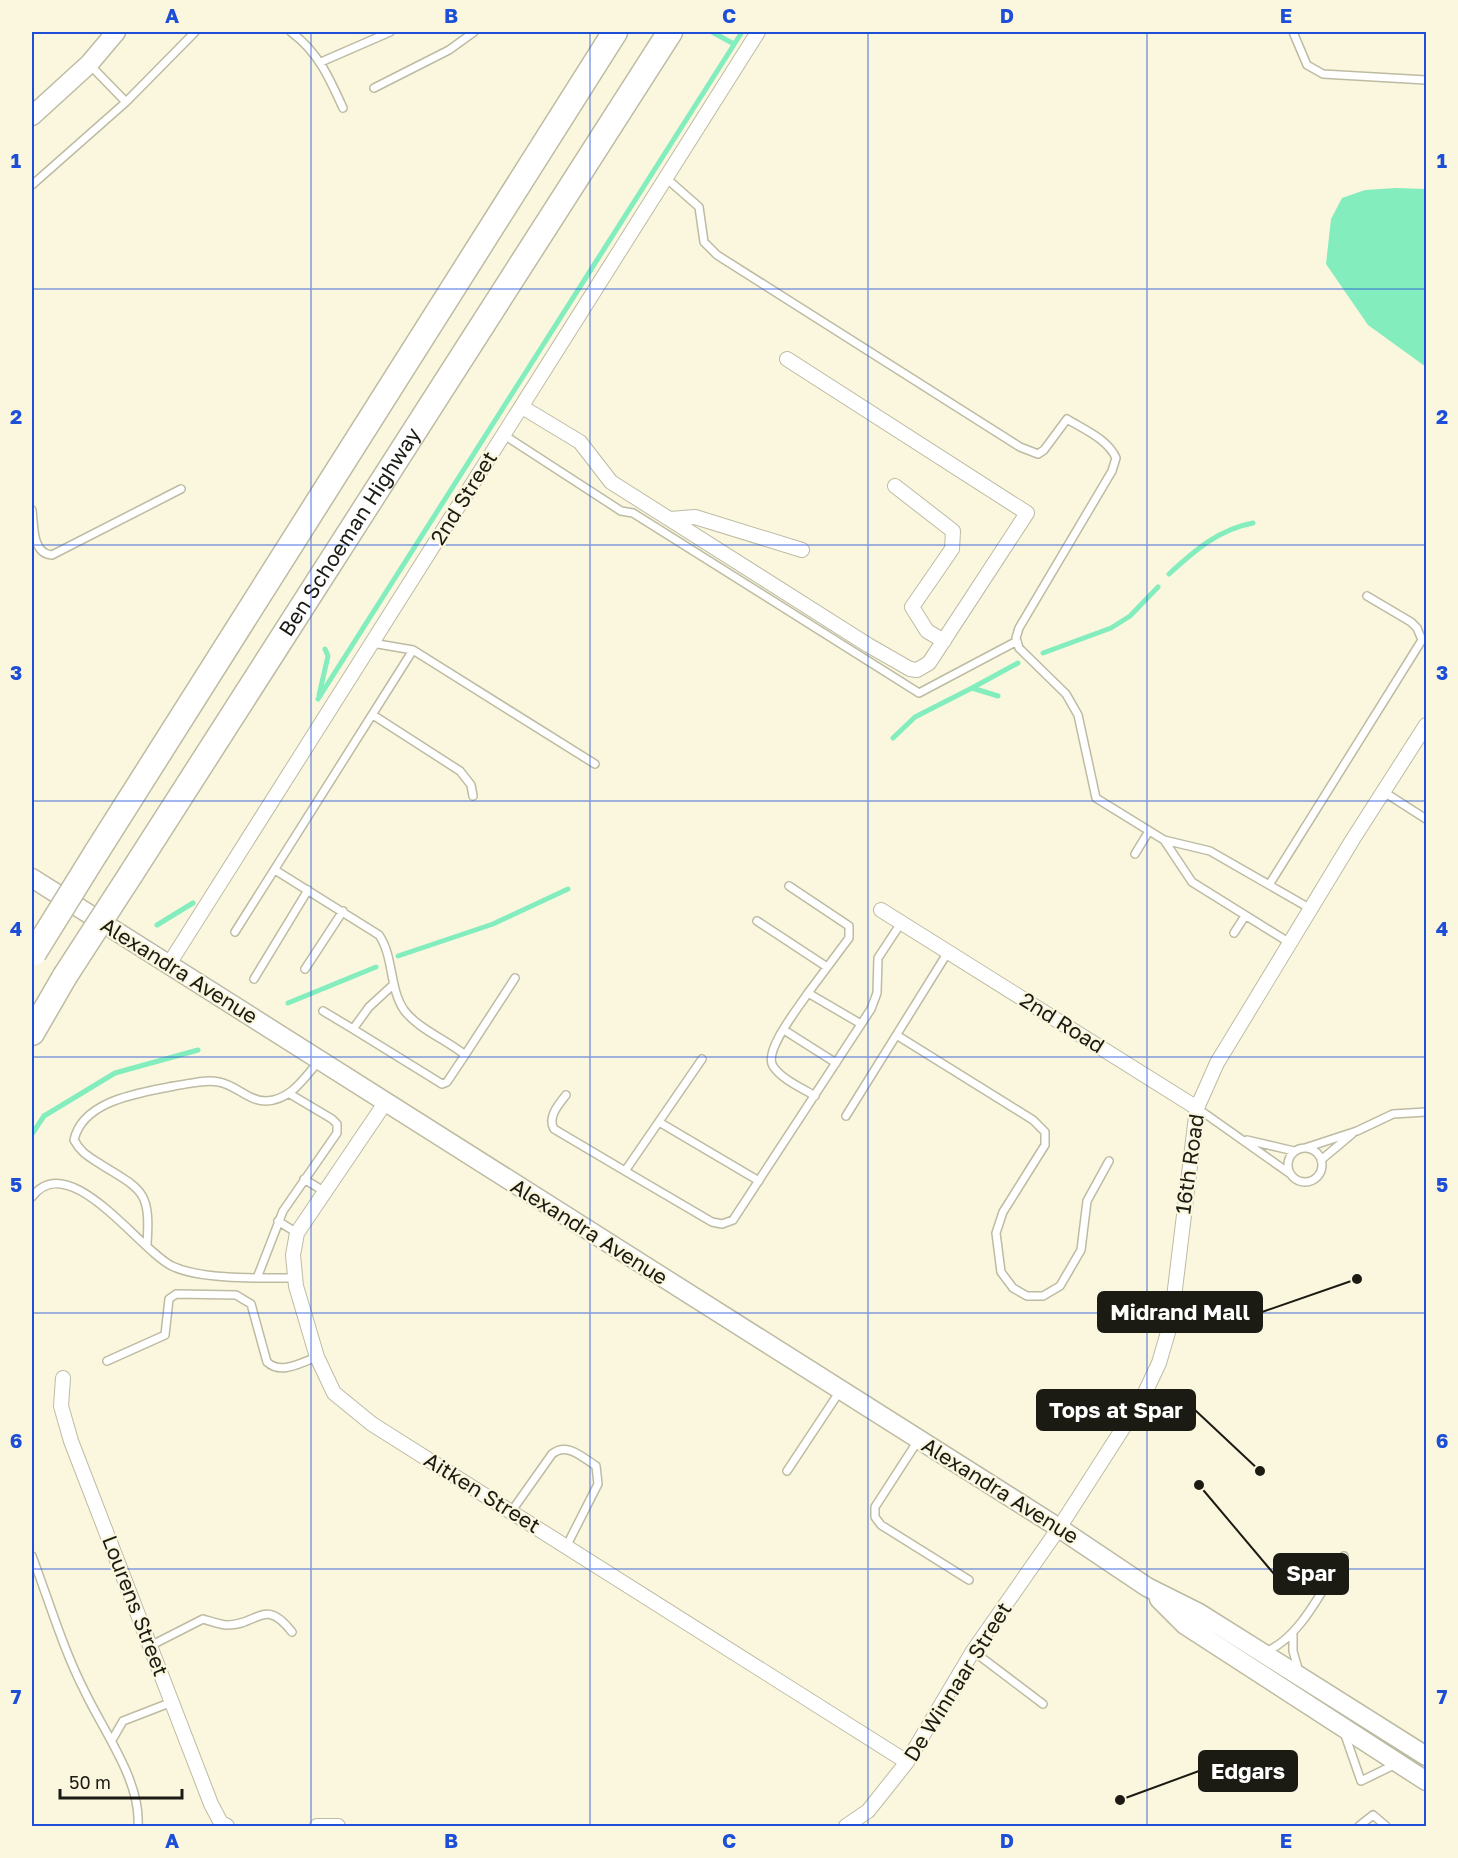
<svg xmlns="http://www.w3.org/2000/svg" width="1458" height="1858" viewBox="0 0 1458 1858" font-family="'Golos Text',sans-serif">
  <rect width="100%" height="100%" fill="#faf7de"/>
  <path fill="#83edbd" d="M 1396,188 L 1426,189 L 1426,367 L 1368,325 L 1326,264 L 1331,219 L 1342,198 L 1365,190 Z"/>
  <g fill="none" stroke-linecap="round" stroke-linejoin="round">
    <path stroke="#83edbd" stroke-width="5" d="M 712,32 L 734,44
      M 1169,574 C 1194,551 1219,529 1253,523
      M 1043,653 L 1111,628 L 1130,616 L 1158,587
      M 972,688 L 1018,663
      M 319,695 L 328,656 L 325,649
      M 318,699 L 742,32
      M 893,738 L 915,717 L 972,688 L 998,696
      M 157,925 L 193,903
      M 398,956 L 493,924 L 568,889
      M 288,1003 L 376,967
      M 32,1134 L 44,1116 L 115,1073 L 198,1050"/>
    <defs>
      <path id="service" d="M 291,32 C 318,52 329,77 343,108
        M 1293,32 L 1307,65 L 1323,74 L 1426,80
        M 321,62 L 390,32
        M 89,64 L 126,102
        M 374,88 L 449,50 L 474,32
        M 666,178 L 699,207 L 704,242 L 717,255 L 1020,447 L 1038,454 L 1044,450 L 1067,419 C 1083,429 1108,439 1116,458 L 1112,471 L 1019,628 L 1016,638 L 1019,648 L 1066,694 L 1078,715 L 1096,798 L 1164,840 L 1210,851 L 1311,909
        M 32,185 L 126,102 L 195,32
        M 504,435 L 621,511 L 633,513 L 919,693 L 1017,641
        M 32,510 C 34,526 32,554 52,555 L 181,489
        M 372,643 L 413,650 L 595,764
        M 373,715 L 460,771 L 471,785 L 473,796
        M 1384,792 L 1426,819
        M 1164,840 L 1192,882 L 1290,943
        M 1135,854 L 1149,831
        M 275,870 L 379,935 C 394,957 389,988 404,1010 C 418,1029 447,1040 465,1055 L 447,1082 L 442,1084 L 353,1029
        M 1269,885 L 1422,640 L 1417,628 L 1411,622 L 1367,596
        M 789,886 L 849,926 L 849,938 L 808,993
        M 757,921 L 827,967
        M 235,932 L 413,650
        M 1234,933 L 1245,916
        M 305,969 L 343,911
        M 254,979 L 308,890
        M 323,1011 L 353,1029 L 369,1007 L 394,984
        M 784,1030 L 836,1063
        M 898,1036 L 1033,1120 L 1045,1132 L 1045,1145 L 1003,1212 L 996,1233 L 1001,1272 L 1013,1288 L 1027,1296 L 1043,1296 L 1060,1286 L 1081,1250 L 1087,1201 L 1109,1161
        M 465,1055 L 515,978
        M 702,1059 L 625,1171 L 712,1222 L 722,1224 L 733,1220 L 871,1009 L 877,993 L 878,958 L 901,923
        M 566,1095 C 559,1104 547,1117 554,1129 L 625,1171
        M 815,1096 C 802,1088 781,1079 773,1066 C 763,1051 799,1007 808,993 L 861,1024
        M 1197,1108 L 1289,1173
        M 846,1116 L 948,952
        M 659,1122 L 759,1181
        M 1247,1140 L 1294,1151
        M1288 1165a17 17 0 1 1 34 0a17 17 0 1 1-34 0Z
        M 1305,1148 L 1357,1131 L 1393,1114 L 1426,1112
        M 1321,1160 L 1352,1134
        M 304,1179 L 325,1192
        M 32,1197 C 69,1147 140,1251 172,1266 C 200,1280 263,1278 295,1278
        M 278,1221 L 297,1233
        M 147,1244 C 151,1188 141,1190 97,1162 C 86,1155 80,1151 74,1140 C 83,1100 140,1093 174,1086 C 189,1084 204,1079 219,1082 C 236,1085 248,1101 266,1101 C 291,1100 304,1078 319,1061
        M 257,1278 L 283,1211 L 337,1133 L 337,1124 L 332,1119 L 290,1094
        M 107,1361 L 165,1335 L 169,1299 L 176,1294 L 236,1295 L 251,1304 L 267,1362 C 281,1375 300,1363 317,1357
        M 919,1439 L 875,1507 L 875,1517 L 881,1525 L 969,1580
        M 787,1471 L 840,1391
        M 511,1512 L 552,1454 C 567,1442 582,1457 596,1466 L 598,1484 L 566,1547
        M 32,1556 C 49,1601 63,1649 85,1692 C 104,1732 141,1781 138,1826
        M 1293,1634 L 1293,1651 L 1299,1672
        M 150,1646 L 203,1619 C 210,1621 218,1624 226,1625 C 258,1626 264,1596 292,1632
        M 973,1651 L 1043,1704
        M 1265,1652 C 1301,1638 1323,1587 1344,1556
        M 1344,1732 L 1361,1781 L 1396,1764
        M 112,1740 L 123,1721 L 172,1702
        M 1359,1826 L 1373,1815 L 1386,1826"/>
      <path id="minor" d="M 522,407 L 580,442 L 611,482 L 868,645 L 910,669 L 917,670 L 929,663 L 1027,513 L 787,359
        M 895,486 L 953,531 L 952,549 L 912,607 L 927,631 L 944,641
        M 670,519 L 695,517 L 802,550
        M 881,910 L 1197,1108
        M 169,964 L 758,32
        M 385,1103 L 297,1233 L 293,1255 L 296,1286 L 317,1357 L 334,1393 L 372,1424 L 907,1762
        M 63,1378 L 61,1406 L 71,1441 L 211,1804 L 221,1823 L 227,1826
        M 317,1826 L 338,1826
        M 846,1826 L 868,1811 L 907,1762 L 973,1651 L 1059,1528 L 1143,1397 L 1159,1363 L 1171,1322 L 1197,1108 L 1217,1063 L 1353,839 L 1426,725"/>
      <path id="secondary" d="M 32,116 L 89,64 L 116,32
        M 32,878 L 1059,1528 L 1147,1587 L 1199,1613 L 1426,1756
        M 1159,1599 L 1185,1625 L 1426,1781"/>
      <g id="motorway">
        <path d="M 96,853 L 615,32"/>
        <path id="s1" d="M 131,874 L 670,32"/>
        <path d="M 32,1033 L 65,976"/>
      </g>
    </defs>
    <use href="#service" stroke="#bebba3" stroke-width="10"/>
    <use href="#minor" stroke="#bebba3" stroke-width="16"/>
    <use href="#secondary" stroke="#bebba3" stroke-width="21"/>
    <use href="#motorway" stroke="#bebba3" stroke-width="27"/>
    <use href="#service" stroke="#fff" stroke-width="7"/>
    <use href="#minor" stroke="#fff" stroke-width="14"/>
    <use href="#secondary" stroke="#fff" stroke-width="18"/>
    <use href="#motorway" stroke="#fff" stroke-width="24"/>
    <defs>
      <path id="motorway-bridge" d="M 34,953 L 96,853
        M 65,976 L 131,874"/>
    </defs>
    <use href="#motorway-bridge" stroke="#bebba3" stroke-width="27" stroke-linecap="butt"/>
    <use href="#motorway-bridge" stroke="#fff" stroke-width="24"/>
  </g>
  <path fill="none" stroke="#1d4ed8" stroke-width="1.5" stroke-opacity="0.55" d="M 311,32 L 311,1826M 590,32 L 590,1826M 868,32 L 868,1826M 1147,32 L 1147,1826M 32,289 L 1426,289M 32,545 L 1426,545M 32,801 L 1426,801M 32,1057 L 1426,1057M 32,1313 L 1426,1313M 32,1569 L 1426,1569"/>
  <g text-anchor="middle" stroke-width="4.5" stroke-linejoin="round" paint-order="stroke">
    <g font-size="21" fill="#1c1b13" stroke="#faf7de">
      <text transform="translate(464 498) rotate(-58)" y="7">2nd Street</text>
      <text dy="7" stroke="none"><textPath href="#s1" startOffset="406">Ben Schoeman Highway</textPath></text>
      <text transform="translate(179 971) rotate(32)" y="7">Alexandra Avenue</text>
      <text transform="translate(1062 1023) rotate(32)" y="7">2nd Road</text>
      <text transform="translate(1190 1164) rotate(-82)" y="7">16th Road</text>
      <text transform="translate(589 1232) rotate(32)" y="7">Alexandra Avenue</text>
      <text transform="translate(1000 1491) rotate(32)" y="7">Alexandra Avenue</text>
      <text transform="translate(482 1493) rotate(32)" y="7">Aitken Street</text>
      <text transform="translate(135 1606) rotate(69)" y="7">Lourens Street</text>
      <text transform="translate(958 1682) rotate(-58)" y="7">De Winnaar Street</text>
    </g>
  </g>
  <path fill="none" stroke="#1c1b13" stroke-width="2" d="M1357 1279L1262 1312M1260 1471L1195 1410M1199 1485L1274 1574M1120 1800L1199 1771"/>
  <g fill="#1c1b13" stroke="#faf7de" stroke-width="2">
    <circle cx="1357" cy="1279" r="6"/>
    <circle cx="1260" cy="1471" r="6"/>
    <circle cx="1199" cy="1485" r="6"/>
    <circle cx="1120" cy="1800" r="6"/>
  </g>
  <g fill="#1c1b13" stroke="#1c1b13" stroke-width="2">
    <rect x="1098" y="1292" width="164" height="40" rx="6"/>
    <rect x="1037" y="1390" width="158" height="40" rx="6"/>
    <rect x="1274" y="1554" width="74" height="40" rx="6"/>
    <rect x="1199" y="1751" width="98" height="40" rx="6"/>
  </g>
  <g font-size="22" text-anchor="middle" font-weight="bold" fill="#fff">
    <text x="1180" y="1320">Midrand Mall</text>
    <text x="1116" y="1418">Tops at Spar</text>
    <text x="1311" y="1581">Spar</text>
    <text x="1248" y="1779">Edgars</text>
  </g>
  <rect width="1458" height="1858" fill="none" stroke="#faf7de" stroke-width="66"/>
  <path d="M60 1789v9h122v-9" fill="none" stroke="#1c1b13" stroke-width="3"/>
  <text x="69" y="1789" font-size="18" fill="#1c1b13" stroke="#faf7de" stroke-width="4.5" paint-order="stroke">50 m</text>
  <rect x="33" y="33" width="1392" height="1792" fill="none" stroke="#1d4ed8" stroke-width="2"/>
  <g font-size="20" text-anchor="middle" font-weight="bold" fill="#1d4ed8">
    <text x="172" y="23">A</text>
    <text x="451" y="23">B</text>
    <text x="729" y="23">C</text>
    <text x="1007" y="23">D</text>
    <text x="1286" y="23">E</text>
    <text x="16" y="168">1</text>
    <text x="1442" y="168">1</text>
    <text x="16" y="424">2</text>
    <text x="1442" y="424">2</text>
    <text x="16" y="680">3</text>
    <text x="1442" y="680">3</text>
    <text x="16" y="936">4</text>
    <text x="1442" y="936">4</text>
    <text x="16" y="1192">5</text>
    <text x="1442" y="1192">5</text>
    <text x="16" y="1448">6</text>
    <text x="1442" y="1448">6</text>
    <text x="16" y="1704">7</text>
    <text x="1442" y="1704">7</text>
    <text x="172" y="1848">A</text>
    <text x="451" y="1848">B</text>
    <text x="729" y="1848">C</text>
    <text x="1007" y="1848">D</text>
    <text x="1286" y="1848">E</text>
  </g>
</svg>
